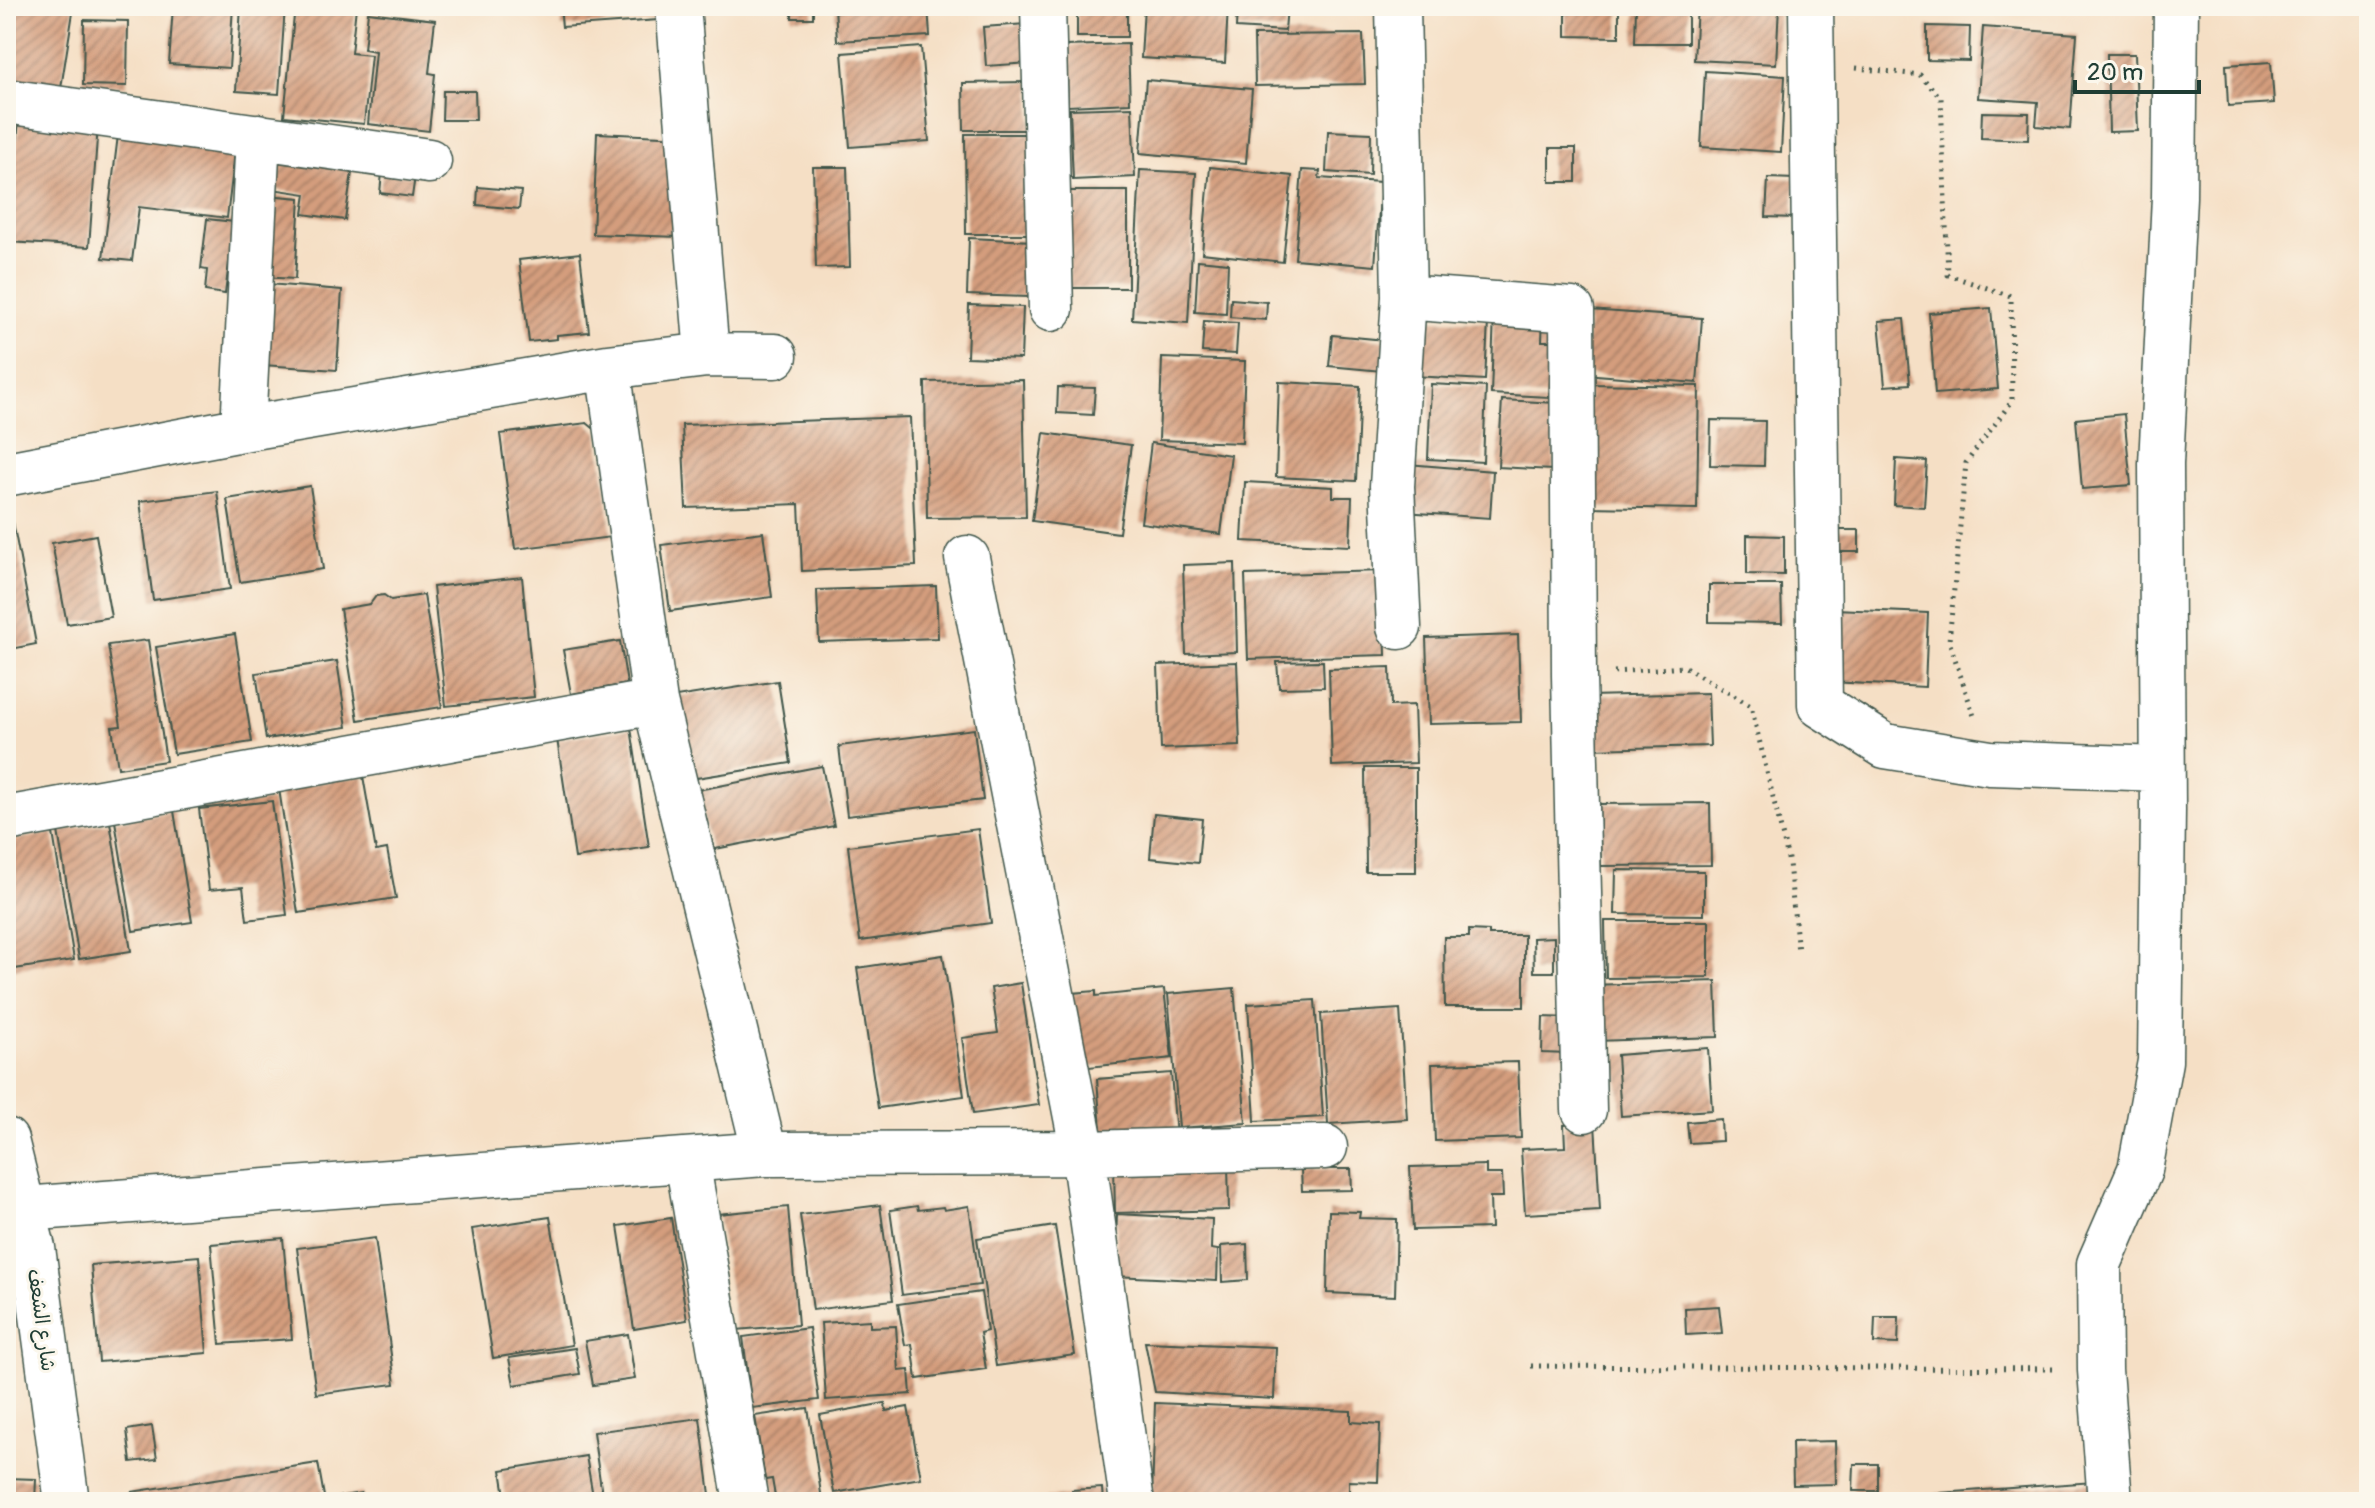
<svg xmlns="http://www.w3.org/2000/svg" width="2375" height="1508" viewBox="0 0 2375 1508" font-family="Pangolin,'Playpen Sans Arabic',sans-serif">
  <defs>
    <pattern id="building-hatch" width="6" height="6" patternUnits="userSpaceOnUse" patternTransform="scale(2)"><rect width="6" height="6" fill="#d49d7d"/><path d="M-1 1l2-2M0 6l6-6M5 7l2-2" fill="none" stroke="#ab8167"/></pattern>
  </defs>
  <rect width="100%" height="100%" fill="#fbf7ec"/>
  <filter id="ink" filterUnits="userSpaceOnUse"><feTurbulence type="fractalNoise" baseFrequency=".0125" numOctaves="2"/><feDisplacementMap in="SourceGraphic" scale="16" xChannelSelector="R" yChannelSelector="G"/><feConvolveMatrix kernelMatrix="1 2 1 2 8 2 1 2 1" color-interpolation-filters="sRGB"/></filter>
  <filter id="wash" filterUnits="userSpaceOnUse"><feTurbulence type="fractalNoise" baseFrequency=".006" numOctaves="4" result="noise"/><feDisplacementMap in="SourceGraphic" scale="32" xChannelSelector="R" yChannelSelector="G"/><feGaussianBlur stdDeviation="1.8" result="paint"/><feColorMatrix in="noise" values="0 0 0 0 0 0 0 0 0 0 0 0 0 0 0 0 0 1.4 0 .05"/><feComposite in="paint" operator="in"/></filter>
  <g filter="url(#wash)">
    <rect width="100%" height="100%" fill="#f5dfc5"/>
    <g id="blocks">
      <path fill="url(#building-hatch)" d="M 10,6 L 74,6 L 61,88 L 6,80 L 6,30 Z
        M 173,6 L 233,6 L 229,68 L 169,64 Z
        M 241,6 L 285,6 L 279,94 L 236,91 Z
        M 295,6 L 356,7 L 351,53 L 371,55 L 364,124 L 284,116 Z
        M 560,6 L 657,6 L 658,20 L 562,27 Z
        M 792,6 L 813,6 L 813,18 L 792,18 Z
        M 835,6 L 928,6 L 930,36 L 837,41 Z
        M 1077,6 L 1127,6 L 1127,37 L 1077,37 Z
        M 1144,6 L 1228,6 L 1225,63 L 1141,58 Z
        M 1237,6 L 1287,6 L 1285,31 L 1236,28 Z
        M 1566,6 L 1619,6 L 1619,37 L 1566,36 Z
        M 1636,6 L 1688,6 L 1688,43 L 1635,43 Z
        M 1697,6 L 1779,6 L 1776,64 L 1694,60 Z
        M 368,12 L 435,20 L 429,73 L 435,74 L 429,131 L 368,124 L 375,51 L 364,49 Z
        M 84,20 L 128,21 L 127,86 L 83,85 Z
        M 1027,24 L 1030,63 L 986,66 L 983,27 Z
        M 1927,26 L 1970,27 L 1969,61 L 1927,60 Z
        M 1983,27 L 2077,34 L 2070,129 L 2036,126 L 2038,102 L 1978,98 Z
        M 1363,34 L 1365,84 L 1255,86 L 1254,35 Z
        M 1128,44 L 1130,103 L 1068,106 L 1066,46 Z
        M 921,47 L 929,141 L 850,147 L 842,53 Z
        M 2107,54 L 2135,54 L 2138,131 L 2109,132 Z
        M 2271,62 L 2274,103 L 2228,106 L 2226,65 Z
        M 1705,71 L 1785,76 L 1781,152 L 1701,147 Z
        M 1146,80 L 1252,89 L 1246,163 L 1140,153 Z
        M 1031,82 L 1032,130 L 964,130 L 963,83 Z
        M 443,91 L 475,91 L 476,120 L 442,120 Z
        M 1132,107 L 1135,177 L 1073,180 L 1070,109 Z
        M 1982,112 L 2029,113 L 2028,140 L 1981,138 Z
        M 19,118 L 98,125 L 89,247 L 9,242 Z
        M 119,127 L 236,143 L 227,218 L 139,207 L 132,261 L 103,258 Z
        M 1328,131 L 1371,133 L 1370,175 L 1326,172 Z
        M 597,133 L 683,137 L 680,237 L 593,234 Z
        M 965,134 L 1033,134 L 1034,234 L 966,234 Z
        M 278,147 L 354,159 L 345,220 L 303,214 L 306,194 L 272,189 Z
        M 1550,148 L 1576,148 L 1576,182 L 1550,182 Z
        M 813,167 L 847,167 L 850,267 L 816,268 Z
        M 1210,167 L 1292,176 L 1283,262 L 1202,253 Z
        M 1140,170 L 1196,173 L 1188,323 L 1132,319 Z
        M 1302,170 L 1320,171 L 1319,178 L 1381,182 L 1375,266 L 1295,259 Z
        M 382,173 L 415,176 L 412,197 L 380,193 Z
        M 1768,178 L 1795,179 L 1793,218 L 1766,217 Z
        M 478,187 L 521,191 L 519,209 L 477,205 Z
        M 1070,191 L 1128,191 L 1128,288 L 1069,288 Z
        M 267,195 L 300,198 L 295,279 L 262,277 Z
        M 207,219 L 234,222 L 225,294 L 205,291 L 207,270 L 201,269 Z
        M 969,238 L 1032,241 L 1029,297 L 967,295 Z
        M 580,253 L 589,332 L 557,335 L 557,339 L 529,342 L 519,260 Z
        M 1198,260 L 1228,263 L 1226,314 L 1195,312 Z
        M 268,284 L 342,290 L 337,370 L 263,365 Z
        M 1231,299 L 1267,302 L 1266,320 L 1230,317 Z
        M 969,305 L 1023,307 L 1021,359 L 967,357 Z
        M 1991,308 L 1998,389 L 1935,394 L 1929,313 Z
        M 1589,310 L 1702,318 L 1697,383 L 1584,374 Z
        M 1494,314 L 1543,316 L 1542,341 L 1551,341 L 1549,397 L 1491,394 Z
        M 1415,319 L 1488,322 L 1485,380 L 1413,376 Z
        M 1904,319 L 1910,384 L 1885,386 L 1879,321 Z
        M 1204,321 L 1238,323 L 1236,354 L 1202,352 Z
        M 1332,335 L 1385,340 L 1382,371 L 1329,366 Z
        M 1162,358 L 1245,361 L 1242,443 L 1159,440 Z
        M 1023,380 L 1026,517 L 927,518 L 925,382 Z
        M 1279,382 L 1360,386 L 1356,481 L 1276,477 Z
        M 1431,384 L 1486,387 L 1483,462 L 1428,459 Z
        M 1588,384 L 1699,386 L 1697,509 L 1587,507 Z
        M 1058,387 L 1095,388 L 1093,415 L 1057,413 Z
        M 1502,400 L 1557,403 L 1553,470 L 1498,467 Z
        M 2124,414 L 2131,485 L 2082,489 L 2076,419 Z
        M 910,417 L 916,566 L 802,571 L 799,504 L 686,508 L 682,425 Z
        M 1711,420 L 1765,421 L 1764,466 L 1710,465 Z
        M 587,423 L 598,432 L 612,537 L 515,549 L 500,434 Z
        M 1044,433 L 1131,445 L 1119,533 L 1032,521 Z
        M 1151,443 L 1231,455 L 1221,534 L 1141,523 Z
        M 1896,459 L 1927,461 L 1924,507 L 1894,505 Z
        M 1407,464 L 1493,471 L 1490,518 L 1404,512 Z
        M 1245,482 L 1333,487 L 1333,497 L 1352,497 L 1350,546 L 1242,541 Z
        M 310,486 L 323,569 L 240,582 L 227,499 Z
        M 217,491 L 230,589 L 153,600 L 140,501 Z
        M 13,522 L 36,644 L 6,650 L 6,524 Z
        M 1838,530 L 1859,530 L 1859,552 L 1837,552 Z
        M 763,532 L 772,597 L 670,611 L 661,545 Z
        M 96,535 L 111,617 L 67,624 L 52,543 Z
        M 1747,535 L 1784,536 L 1784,575 L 1747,574 Z
        M 1235,563 L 1237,652 L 1186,654 L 1183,565 Z
        M 1383,571 L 1386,655 L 1248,659 L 1245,575 Z
        M 522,577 L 534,697 L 446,706 L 433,587 Z
        M 1709,585 L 1781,585 L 1782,623 L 1709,622 Z
        M 936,586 L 938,638 L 819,642 L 817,590 Z
        M 384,595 L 391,600 L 424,595 L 442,707 L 358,720 L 340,609 L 370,604 L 376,596 Z
        M 1834,609 L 1928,613 L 1925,687 L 1831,682 Z
        M 235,634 L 252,742 L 174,754 L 156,647 Z
        M 1518,635 L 1521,722 L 1429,724 L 1426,638 Z
        M 148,640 L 166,761 L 118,768 L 112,727 L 121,726 L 108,645 Z
        M 620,641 L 627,684 L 571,694 L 563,650 Z
        M 337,661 L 347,727 L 266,739 L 256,673 Z
        M 1323,661 L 1324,687 L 1279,688 L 1277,662 Z
        M 1237,662 L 1240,746 L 1161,749 L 1158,665 Z
        M 1390,667 L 1391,706 L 1414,705 L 1416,763 L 1332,766 L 1329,669 Z
        M 778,681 L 791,763 L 690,779 L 676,697 Z
        M 1708,693 L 1710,746 L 1590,749 L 1589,696 Z
        M 631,728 L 649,847 L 575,858 L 557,739 Z
        M 974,729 L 983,800 L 847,816 L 839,746 Z
        M 822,766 L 834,826 L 710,850 L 698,790 Z
        M 1365,768 L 1416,768 L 1416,872 L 1366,872 Z
        M 363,776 L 376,851 L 387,849 L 396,898 L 298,913 L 279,789 Z
        M 272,801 L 287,915 L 247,920 L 243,887 L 209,890 L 199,809 Z
        M 1710,803 L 1711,865 L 1601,866 L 1599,804 Z
        M 174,811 L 192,922 L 133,931 L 115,821 Z
        M 1154,814 L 1202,819 L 1198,863 L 1150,858 Z
        M 110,822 L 131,951 L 79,959 L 58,831 Z
        M 978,829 L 991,923 L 860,941 L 848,846 Z
        M 53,833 L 74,960 L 8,970 L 6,957 L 6,841 Z
        M 1616,870 L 1704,871 L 1704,915 L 1615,914 Z
        M 1605,921 L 1709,921 L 1709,977 L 1606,978 Z
        M 1469,930 L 1489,931 L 1489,935 L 1524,935 L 1524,1007 L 1445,1007 L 1444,937 L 1469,937 Z
        M 1554,937 L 1554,972 L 1534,972 L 1533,938 Z
        M 943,955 L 964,1096 L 878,1108 L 857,968 Z
        M 1716,981 L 1718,1037 L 1594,1041 L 1591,985 Z
        M 1021,983 L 1039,1105 L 973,1114 L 962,1038 L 998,1033 L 991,988 Z
        M 1234,988 L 1246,1123 L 1179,1128 L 1168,994 Z
        M 1164,989 L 1172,1058 L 1080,1068 L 1072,993 L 1096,991 L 1096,996 Z
        M 1315,1000 L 1323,1117 L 1255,1121 L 1248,1004 Z
        M 1400,1009 L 1407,1119 L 1328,1124 L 1321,1014 Z
        M 1543,1017 L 1569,1018 L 1568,1054 L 1542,1053 Z
        M 1708,1048 L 1712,1110 L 1621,1116 L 1617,1055 Z
        M 1518,1062 L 1521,1138 L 1435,1141 L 1432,1064 Z
        M 1171,1073 L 1176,1136 L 1102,1142 L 1097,1079 Z
        M 1721,1119 L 1722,1141 L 1689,1143 L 1687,1122 Z
        M 1595,1123 L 1600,1210 L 1525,1214 L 1521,1149 L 1565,1147 L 1564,1125 Z
        M 1228,1163 L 1229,1210 L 1115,1213 L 1114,1165 Z
        M 1486,1165 L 1486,1174 L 1502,1174 L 1503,1197 L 1490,1197 L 1491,1228 L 1413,1230 L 1410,1167 Z
        M 1301,1169 L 1351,1169 L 1352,1190 L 1302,1191 Z
        M 880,1205 L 893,1300 L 813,1310 L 800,1215 Z
        M 917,1206 L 918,1210 L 943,1207 L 944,1210 L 969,1206 L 980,1285 L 902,1295 L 890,1210 Z
        M 788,1207 L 798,1325 L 736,1330 L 718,1214 Z
        M 1329,1211 L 1360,1212 L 1359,1218 L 1397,1219 L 1395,1296 L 1327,1293 Z
        M 1117,1214 L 1212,1219 L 1211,1249 L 1218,1250 L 1217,1281 L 1115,1276 Z
        M 550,1217 L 572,1345 L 493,1358 L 472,1229 Z
        M 671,1218 L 687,1320 L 634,1329 L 618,1226 Z
        M 1055,1226 L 1075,1355 L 996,1366 L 977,1238 Z
        M 283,1238 L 292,1339 L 220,1344 L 211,1244 Z
        M 375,1238 L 395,1384 L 316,1394 L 297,1248 Z
        M 1247,1244 L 1248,1280 L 1222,1282 L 1221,1246 Z
        M 199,1256 L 207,1353 L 99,1362 L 91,1265 Z
        M 981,1292 L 987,1331 L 980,1333 L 986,1369 L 917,1379 L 912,1344 L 905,1345 L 898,1304 Z
        M 1719,1306 L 1722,1333 L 1686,1335 L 1685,1308 Z
        M 1875,1317 L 1899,1317 L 1898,1344 L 1874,1343 Z
        M 870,1320 L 870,1327 L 896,1326 L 899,1371 L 909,1370 L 911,1394 L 826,1400 L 821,1323 Z
        M 809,1328 L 819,1400 L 752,1408 L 743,1337 Z
        M 628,1334 L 635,1379 L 593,1385 L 585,1341 Z
        M 1145,1342 L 1276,1347 L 1274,1399 L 1155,1392 Z
        M 575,1348 L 580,1374 L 514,1385 L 509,1358 Z
        M 885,1403 L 886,1411 L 908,1407 L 921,1478 L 834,1493 L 820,1415 Z
        M 1155,1403 L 1351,1411 L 1351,1422 L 1380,1424 L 1378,1482 L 1349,1481 L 1349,1502 L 1247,1502 L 1152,1498 Z
        M 808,1408 L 822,1500 L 776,1502 L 772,1479 L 765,1480 L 755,1416 Z
        M 700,1418 L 711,1502 L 603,1502 L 593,1432 Z
        M 152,1426 L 157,1459 L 131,1462 L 127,1430 Z
        M 1835,1441 L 1836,1484 L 1793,1485 L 1792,1442 Z
        M 586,1456 L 594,1502 L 506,1502 L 501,1470 Z
        M 318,1463 L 325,1502 L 132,1502 L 131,1492 Z
        M 1854,1464 L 1878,1464 L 1878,1491 L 1853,1491 Z
        M 6,1478 L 36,1479 L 35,1502 L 6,1502 Z
        M 2094,1482 L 2096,1502 L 1841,1502 L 1841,1500 Z
        M 1102,1488 L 1103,1502 L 1047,1502 L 1047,1497 L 1072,1496 L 1072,1490 Z
        M 362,1493 L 363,1502 L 330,1502 L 330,1498 Z"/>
    </g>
  </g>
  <g filter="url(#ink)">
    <use href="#blocks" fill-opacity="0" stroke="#3f554a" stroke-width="2"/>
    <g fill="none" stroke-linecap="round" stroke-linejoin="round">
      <defs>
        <path id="minor" d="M 678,6 L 707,355
          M 1043,6 L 1051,309
          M 1398,6 L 1404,297 L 1392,486 L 1399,627
          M 1811,6 L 1820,705 L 1885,746 L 1990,763 L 2162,769
          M 6,101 L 429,161
          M 1404,297 L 1572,310 L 1574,676 L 1584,1110
          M 608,367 L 655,702 L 765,1154
          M 243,429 L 258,136
          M 6,474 L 243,429 L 608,367 L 707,355 L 775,356
          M 967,558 L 1083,1153 L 1132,1502
          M 6,819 L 655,702
          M 6,1140 L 33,1248 L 67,1502
          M 687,1160 L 746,1502
          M 24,1209 L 765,1154 L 1083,1153 L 1325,1147
          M 2110,1502 L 2100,1370 L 2099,1264 L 2140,1170 L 2160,1061 L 2163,810 L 2161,464 L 2174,197 L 2176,6"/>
      </defs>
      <use href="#minor" stroke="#3f554a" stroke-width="47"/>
      <path stroke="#3f554a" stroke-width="5" stroke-dasharray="2 6" stroke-linecap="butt" d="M 1856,68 L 1920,75 L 1941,98 L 1948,275 L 2011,296 L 2012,401 L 1966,463 L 1949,641 L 1975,719
        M 1614,672 L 1685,667 L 1751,706 L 1789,863 L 1798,952
        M 1531,1366 L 2058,1369"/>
      <use href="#minor" stroke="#fff" stroke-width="44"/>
    </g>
  </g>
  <g text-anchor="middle" stroke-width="6" stroke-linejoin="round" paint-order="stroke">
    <g font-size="20" fill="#1f3d34" stroke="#fbf7ec">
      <text transform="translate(42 1320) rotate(82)" y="7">شارع الشعف</text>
    </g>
  </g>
  <rect width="2375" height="1508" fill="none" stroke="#fbf7ec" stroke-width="32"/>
  <path d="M2075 80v12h124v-12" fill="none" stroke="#1f3d34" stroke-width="4"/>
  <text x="2087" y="80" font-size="24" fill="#1f3d34" stroke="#fbf7ec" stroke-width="6" paint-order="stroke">20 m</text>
</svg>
